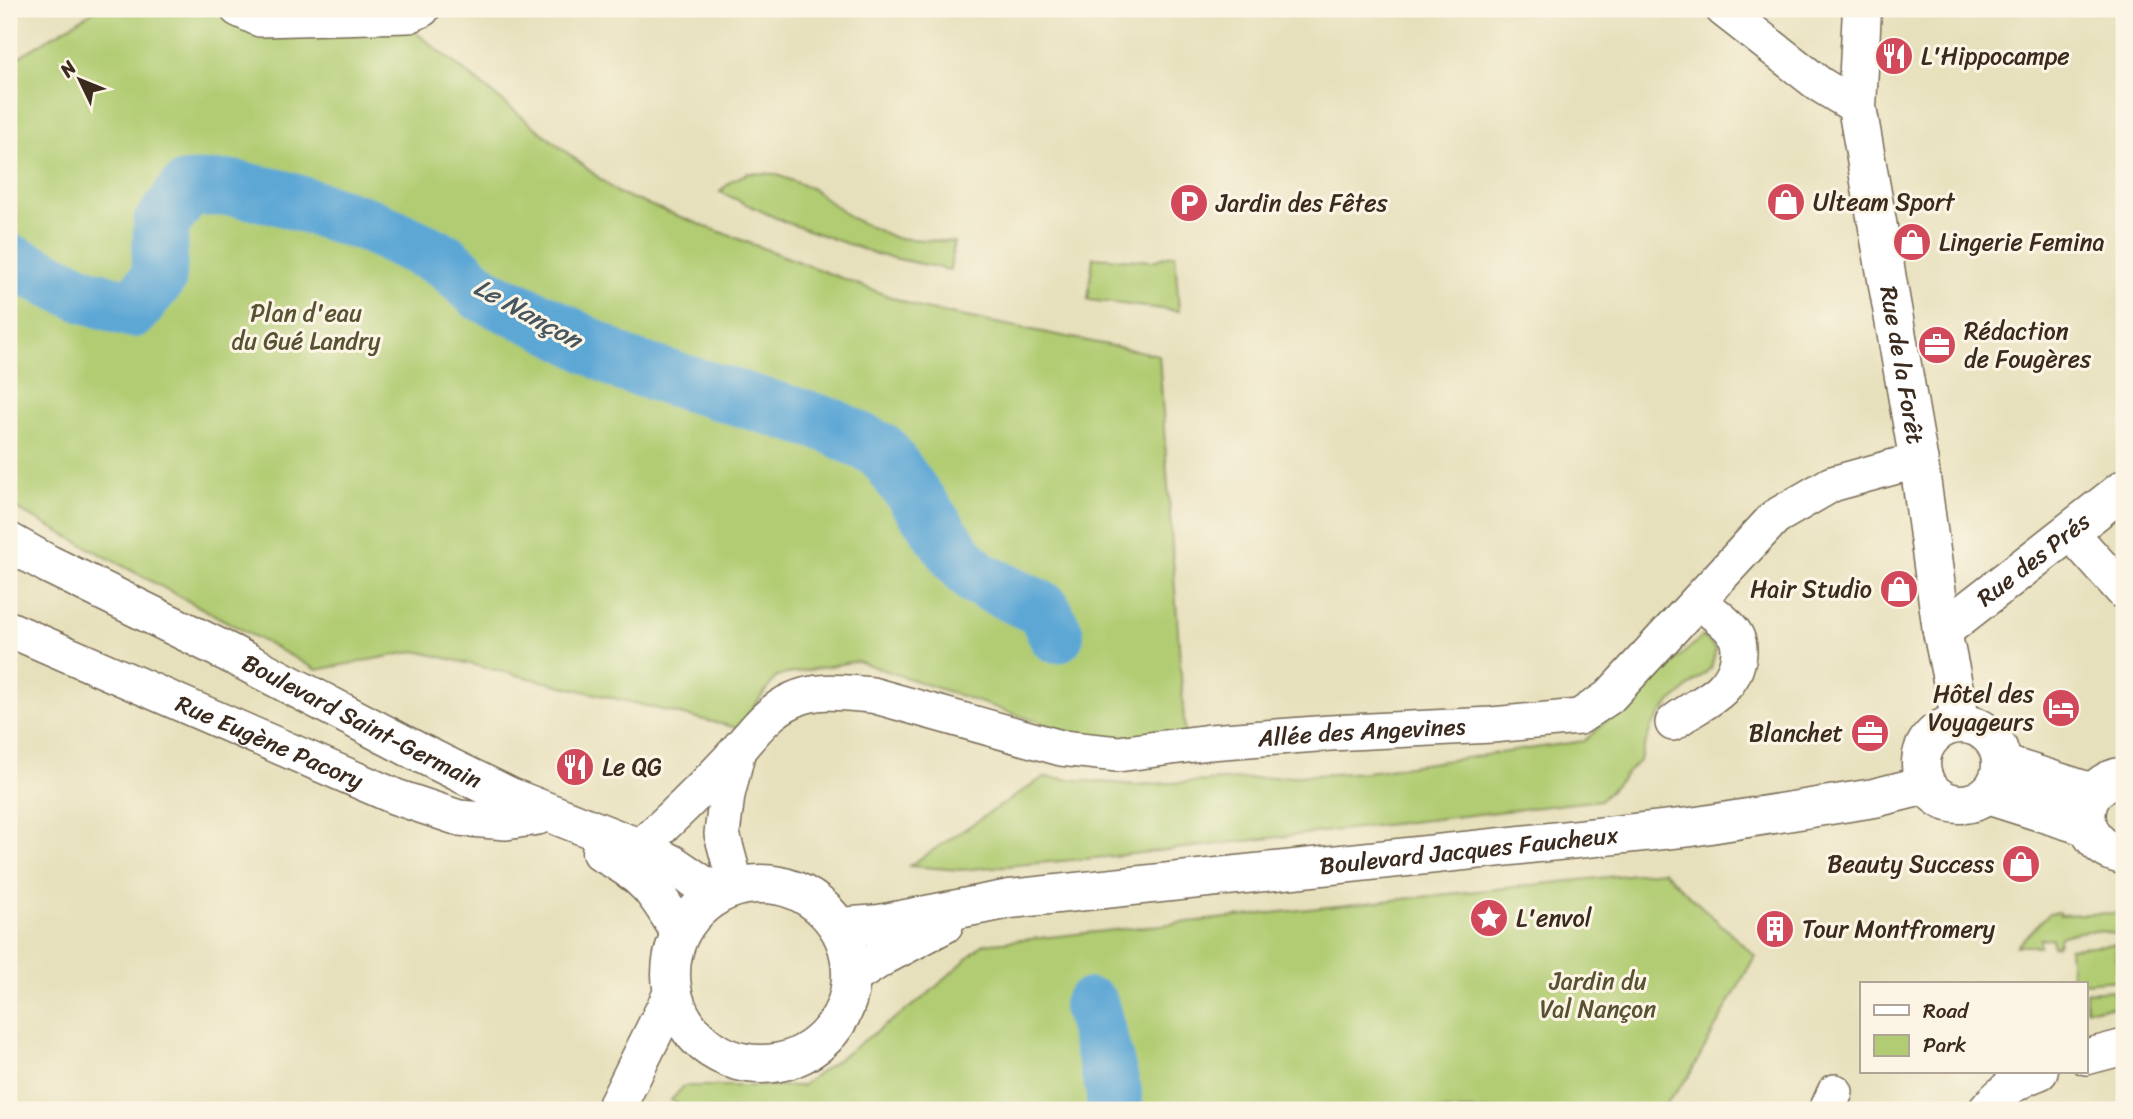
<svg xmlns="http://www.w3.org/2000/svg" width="2133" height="1119" viewBox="0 0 2133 1119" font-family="Sriracha,sans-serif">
  <rect width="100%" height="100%" fill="#fcf5e5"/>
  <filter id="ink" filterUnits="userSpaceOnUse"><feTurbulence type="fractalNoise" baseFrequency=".0143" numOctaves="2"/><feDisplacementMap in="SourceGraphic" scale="14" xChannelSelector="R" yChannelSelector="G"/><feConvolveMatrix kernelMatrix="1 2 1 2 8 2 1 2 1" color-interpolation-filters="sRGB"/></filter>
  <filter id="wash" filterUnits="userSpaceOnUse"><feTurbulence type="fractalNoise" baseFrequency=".00686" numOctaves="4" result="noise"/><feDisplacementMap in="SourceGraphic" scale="28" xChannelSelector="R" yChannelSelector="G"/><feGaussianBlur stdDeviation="1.57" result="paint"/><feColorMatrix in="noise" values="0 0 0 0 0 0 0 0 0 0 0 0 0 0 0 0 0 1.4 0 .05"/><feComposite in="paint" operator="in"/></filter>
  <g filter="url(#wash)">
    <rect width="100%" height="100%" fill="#e7e0bc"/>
    <path fill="#b1cc72" stroke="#767b48" stroke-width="2" d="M 97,9 L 298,9 L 414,31 L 618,193 L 920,308 L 1159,355 L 1185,734 L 1089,739 L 857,661 L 777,676 L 738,728 L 416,651 L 317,670 L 9,505 L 9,63 Z
      M 748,173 L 775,174 L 813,189 L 851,218 L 895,238 L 954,242 L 950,270 L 879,255 L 785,222 L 720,192 L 731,181 Z
      M 1175,254 L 1179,311 L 1088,300 L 1093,257 L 1152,261 Z
      M 1703,636 L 1716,649 L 1711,668 L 1670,703 L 1651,727 L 1640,760 L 1601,800 L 1106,857 L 960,870 L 909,866 L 1044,777 L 1136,785 L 1367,772 L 1584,741 Z
      M 1663,871 L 1755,956 L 1689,1076 L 1661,1110 L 688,1110 L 671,1100 L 684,1086 L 801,1086 L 927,995 L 983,944 Z
      M 2059,912 L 2059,915 L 2118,913 L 2121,937 C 2101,927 2080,930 2060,937 L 2058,945 L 2053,946 L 2052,938 L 2040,939 L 2040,946 L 2017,946 L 2049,913 Z
      M 2115,944 L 2118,980 L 2072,984 L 2069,948 Z
      M 2113,990 L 2114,1007 L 2086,1009 L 2086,992 Z"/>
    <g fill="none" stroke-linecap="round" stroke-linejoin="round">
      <path stroke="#5da7d5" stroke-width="56" d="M 9,261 L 87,296 L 133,310 L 159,277 L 161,224 L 187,189 L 233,188 L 279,197 L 368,225 L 446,261 L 482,294 L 547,323 L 626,365 L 829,425 L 882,451 L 960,560 L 977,578 L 1044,610 L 1056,635
        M 1091,1006 L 1114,1092 L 1114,1110"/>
    </g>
  </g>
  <g filter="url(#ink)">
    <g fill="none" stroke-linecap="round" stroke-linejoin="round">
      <defs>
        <g id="minor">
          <path d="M 238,9 L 260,19 L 409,15 L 422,9"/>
          <path d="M 1723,9 L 1819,84 L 1857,107"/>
          <path d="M 2070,532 L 2124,592"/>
          <path id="s1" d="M 9,629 L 396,797 L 459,818 L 506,822 L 538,817"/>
          <path d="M 1673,723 C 1688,710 1709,702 1722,689 C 1737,674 1746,647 1732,630 C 1723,619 1709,610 1698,601"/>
          <path id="s2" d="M 639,848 C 670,820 699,792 727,762 C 748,740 765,712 793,700 C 818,688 845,693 872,695 L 1061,748 L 1118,754 L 1210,742 L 1330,733 L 1492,725 L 1579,717 L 1609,697 L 1775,517 L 1832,484 L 1897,466 L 1919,463"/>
          <path d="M 736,886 L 722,834 L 727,795 L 737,754"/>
          <path d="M 2086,1057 L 2124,1047"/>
          <path d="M 1827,1110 L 1835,1092"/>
          <path d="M 1986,1110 C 2002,1091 2017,1080 2040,1072"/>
        </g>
        <g id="tertiary">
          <path id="s3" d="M 1862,9 L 1857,107 L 1919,463 L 1942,631 L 1961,723"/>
          <path id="s4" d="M 1942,631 L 2124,489"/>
        </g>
        <g id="secondary">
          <path id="s5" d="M 9,542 L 48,564 L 233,655 L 418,752 L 510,797 L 639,848 L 672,864 L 716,894"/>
          <circle cx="1961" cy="764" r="40"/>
          <path d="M 2002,764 L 2093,793"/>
          <path d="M 2124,776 C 2074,784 2074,846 2124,855"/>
          <path d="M 1987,795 L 2088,827"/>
          <path d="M 601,852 C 645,875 656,891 680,933"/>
          <circle cx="761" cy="974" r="90"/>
          <path id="s6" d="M 839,927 L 880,924 L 1010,899 L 1691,827 L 1874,798 L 1926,785"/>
          <path d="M 852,976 L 885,955 L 944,924"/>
          <path d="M 615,1110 L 672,995"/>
        </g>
      </defs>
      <use href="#minor" stroke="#776a55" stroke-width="38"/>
      <use href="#tertiary" stroke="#776a55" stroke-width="41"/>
      <use href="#secondary" stroke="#776a55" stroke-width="41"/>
      <use href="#minor" stroke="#fff" stroke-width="35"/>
      <use href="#tertiary" stroke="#fff" stroke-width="38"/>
      <use href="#secondary" stroke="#fff" stroke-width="38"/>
    </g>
  </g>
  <defs>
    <symbol id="restaurant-disc" viewBox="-11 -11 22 22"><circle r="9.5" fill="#d1495b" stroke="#fcf5e5"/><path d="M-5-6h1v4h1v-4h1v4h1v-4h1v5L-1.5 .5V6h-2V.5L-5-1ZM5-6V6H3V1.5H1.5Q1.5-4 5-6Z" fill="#fff"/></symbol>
    <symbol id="shop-disc" viewBox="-11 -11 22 22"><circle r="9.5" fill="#d1495b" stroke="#fcf5e5"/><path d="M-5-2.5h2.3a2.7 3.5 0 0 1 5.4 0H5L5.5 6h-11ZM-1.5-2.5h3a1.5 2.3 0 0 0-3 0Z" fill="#fff"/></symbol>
    <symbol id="parking-disc" viewBox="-11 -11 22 22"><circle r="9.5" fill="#d1495b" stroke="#fcf5e5"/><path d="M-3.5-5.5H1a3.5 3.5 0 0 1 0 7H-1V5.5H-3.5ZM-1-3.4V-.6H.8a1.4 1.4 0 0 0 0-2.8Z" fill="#fff"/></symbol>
    <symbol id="office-disc" viewBox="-11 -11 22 22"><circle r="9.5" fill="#d1495b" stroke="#fcf5e5"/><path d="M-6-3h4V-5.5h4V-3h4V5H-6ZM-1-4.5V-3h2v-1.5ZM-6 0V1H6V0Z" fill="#fff"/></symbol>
    <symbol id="hotel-disc" viewBox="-11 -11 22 22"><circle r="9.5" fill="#d1495b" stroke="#fcf5e5"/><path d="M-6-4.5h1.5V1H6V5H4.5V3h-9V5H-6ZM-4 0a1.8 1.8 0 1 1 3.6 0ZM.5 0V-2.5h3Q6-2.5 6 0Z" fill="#fff"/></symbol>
    <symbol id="sight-disc" viewBox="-11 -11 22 22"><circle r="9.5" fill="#d1495b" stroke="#fcf5e5"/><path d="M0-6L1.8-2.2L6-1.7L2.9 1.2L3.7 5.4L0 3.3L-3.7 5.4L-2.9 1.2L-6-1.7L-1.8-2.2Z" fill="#fff"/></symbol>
    <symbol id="building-disc" viewBox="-11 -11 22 22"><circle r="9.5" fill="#d1495b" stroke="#fcf5e5"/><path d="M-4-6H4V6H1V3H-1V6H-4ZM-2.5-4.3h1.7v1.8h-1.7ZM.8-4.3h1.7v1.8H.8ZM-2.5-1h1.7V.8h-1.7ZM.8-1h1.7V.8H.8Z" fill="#fff"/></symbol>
  </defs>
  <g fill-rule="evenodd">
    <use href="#restaurant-disc" x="1872" y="34" width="44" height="44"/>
    <use href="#shop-disc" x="1764" y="180" width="44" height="44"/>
    <use href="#parking-disc" x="1167" y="181" width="44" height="44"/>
    <use href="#shop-disc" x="1890" y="220" width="44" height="44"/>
    <use href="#office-disc" x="1915" y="323" width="44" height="44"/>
    <use href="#shop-disc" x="1877" y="567" width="44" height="44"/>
    <use href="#hotel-disc" x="2039" y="686" width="44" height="44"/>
    <use href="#office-disc" x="1848" y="711" width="44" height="44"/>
    <use href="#restaurant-disc" x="553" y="745" width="44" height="44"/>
    <use href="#shop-disc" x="1999" y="842" width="44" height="44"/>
    <use href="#sight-disc" x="1467" y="896" width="44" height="44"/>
    <use href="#building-disc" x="1753" y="907" width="44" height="44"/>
  </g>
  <g text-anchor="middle" stroke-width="6" stroke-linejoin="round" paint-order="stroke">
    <g font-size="24" fill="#3b2a1e" stroke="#fcf5e5" text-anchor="start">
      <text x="1921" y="64">L'Hippocampe</text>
      <text x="1813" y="210">Ulteam Sport</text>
      <text x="1216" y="211">Jardin des Fêtes</text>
      <text x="1939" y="250">Lingerie Femina</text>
      <text x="1964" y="339">Rédaction<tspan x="1964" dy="28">de Fougères</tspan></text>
      <text x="1872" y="597" text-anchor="end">Hair Studio</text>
      <text x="2034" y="702" text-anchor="end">Hôtel des<tspan x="2034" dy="28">Voyageurs</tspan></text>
      <text x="1843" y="741" text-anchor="end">Blanchet</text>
      <text x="602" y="775">Le QG</text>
      <text x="1994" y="872" text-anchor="end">Beauty Success</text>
      <text x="1516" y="926">L'envol</text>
      <text x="1802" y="937">Tour Montfromery</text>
    </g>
    <g font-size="24" fill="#585233" stroke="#fcf5e5">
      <text x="306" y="321">Plan d'eau<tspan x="306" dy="28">du Gué Landry</tspan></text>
      <text x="1598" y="989">Jardin du<tspan x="1598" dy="28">Val Nançon</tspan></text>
    </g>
    <g font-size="24" fill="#3b2a1e" stroke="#fcf5e5">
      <text dy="8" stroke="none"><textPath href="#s3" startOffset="360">Rue de la Forêt</textPath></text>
      <text dy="8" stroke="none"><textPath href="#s4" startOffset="116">Rue des Prés</textPath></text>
      <text dy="8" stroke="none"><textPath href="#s5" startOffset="396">Boulevard Saint-Germain</textPath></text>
      <text dy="8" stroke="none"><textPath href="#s2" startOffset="793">Allée des Angevines</textPath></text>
      <text dy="8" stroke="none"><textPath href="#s1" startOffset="284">Rue Eugène Pacory</textPath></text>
      <text dy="8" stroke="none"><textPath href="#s6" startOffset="635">Boulevard Jacques Faucheux</textPath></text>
    </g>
    <g font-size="26" font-style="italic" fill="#47565e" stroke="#fcf5e5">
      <text transform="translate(528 313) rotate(29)" y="9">Le Nançon</text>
    </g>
  </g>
  <rect width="2133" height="1119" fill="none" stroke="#fcf5e5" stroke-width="35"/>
  <rect x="1860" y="982" width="228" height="91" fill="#fcf5e5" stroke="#afa495" stroke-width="2"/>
  <rect x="1874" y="1005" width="35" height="10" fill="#ffffff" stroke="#afa495" stroke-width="2"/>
  <text x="1923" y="1018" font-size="21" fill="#3b2a1e">Road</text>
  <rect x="1874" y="1035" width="35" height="21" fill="#b1cc72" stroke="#afa495" stroke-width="2"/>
  <text x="1923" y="1052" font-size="21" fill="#3b2a1e">Park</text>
  <g transform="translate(80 80) rotate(313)" stroke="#fcf5e5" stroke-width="5" paint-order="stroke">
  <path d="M0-5L12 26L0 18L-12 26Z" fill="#3b2a1e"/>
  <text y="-10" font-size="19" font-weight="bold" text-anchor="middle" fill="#3b2a1e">N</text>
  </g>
</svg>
